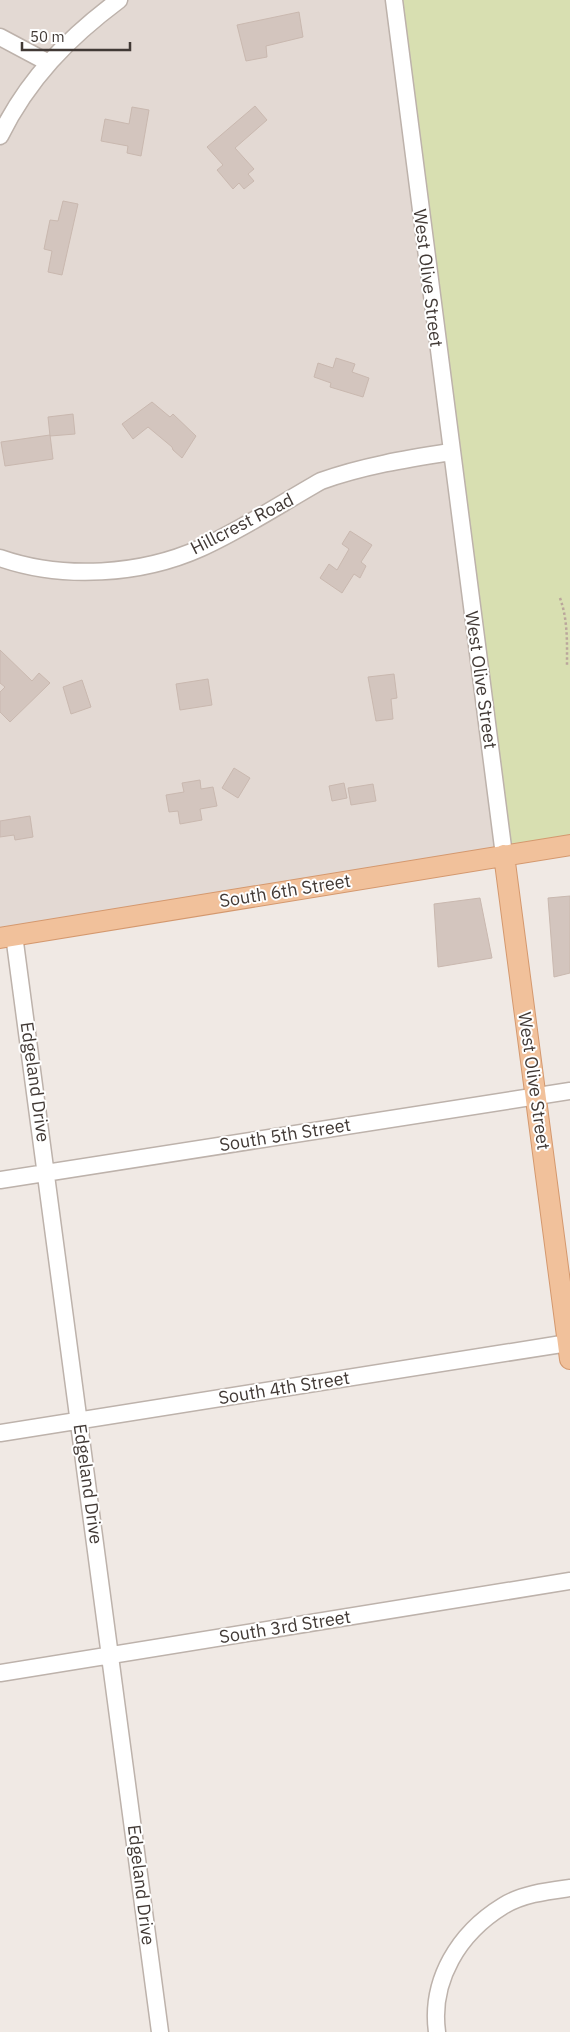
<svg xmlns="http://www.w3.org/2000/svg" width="570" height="2032" viewBox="0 0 570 2032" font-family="'IBM Plex Sans',sans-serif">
  <rect width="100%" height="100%" fill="#f0e9e4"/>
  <path fill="#e3d9d3" d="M 0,0 L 394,0 L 504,855 L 0,935 Z"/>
  <path fill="#d8dfb1" d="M 394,0 L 570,0 L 570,843 L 504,855 Z"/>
  <path fill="#d3c5be" stroke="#c9b8af" d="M 299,12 L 303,37 L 266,46 L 267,57 L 246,61 L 237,25 Z
    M 255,106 L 267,120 L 235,148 L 254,169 L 248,174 L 254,181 L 244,189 L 239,183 L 233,189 L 217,170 L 223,165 L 207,147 Z
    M 132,107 L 149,110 L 141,156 L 127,153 L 128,146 L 101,141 L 105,119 L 129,124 Z
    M 63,201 L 78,204 L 62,275 L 48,272 L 52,251 L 44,249 L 50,220 L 58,221 Z
    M 336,358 L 355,364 L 352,372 L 369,378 L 363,397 L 330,387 L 331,383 L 314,377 L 318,363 L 333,368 Z
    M 152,402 L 170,417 L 173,414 L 196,436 L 182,458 L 173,450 L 172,447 L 148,427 L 133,439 L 122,424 Z
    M 73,414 L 75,434 L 50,436 L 48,417 Z
    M 50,435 L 53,459 L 5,466 L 1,442 Z
    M 350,531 L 372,545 L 361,562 L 366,566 L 360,578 L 354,574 L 342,593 L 320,578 L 329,564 L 337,570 L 349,549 L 342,544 Z
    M 0,650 L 32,681 L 39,673 L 50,683 L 10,722 L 0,712 L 0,692 L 5,687 L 0,683 Z
    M 394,674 L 397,698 L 391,699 L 393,719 L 376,721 L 368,677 Z
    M 208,679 L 212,705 L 180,710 L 176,684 Z
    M 82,680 L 91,707 L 71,714 L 63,687 Z
    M 234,768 L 250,778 L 238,798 L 222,788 Z
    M 200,780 L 201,789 L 213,787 L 217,806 L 200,809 L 202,820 L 180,824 L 178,811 L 169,812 L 166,795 L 184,792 L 182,783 Z
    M 344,783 L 347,798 L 332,801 L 329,786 Z
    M 373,784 L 376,801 L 351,805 L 348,788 Z
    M 30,816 L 33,837 L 15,840 L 14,835 L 0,837 L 0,821 Z
    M 570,896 L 570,973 L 554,977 L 548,898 Z
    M 480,898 L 492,958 L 438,967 L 434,904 Z"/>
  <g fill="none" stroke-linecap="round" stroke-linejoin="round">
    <defs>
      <path id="minor" d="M 394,0 L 504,855
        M 0,37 L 47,62
        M 0,136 C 28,79 68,38 119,0
        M 0,558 C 63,580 141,575 201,548 C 243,529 282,503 321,481 C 363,466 406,459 450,452
        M 14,935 L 160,2032
        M 0,1180 L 570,1091
        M 0,1433 L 568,1343
        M 0,1673 L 570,1581
        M 437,2032 C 430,1980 459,1933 503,1906 C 522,1894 548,1891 570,1888"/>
      <path id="major" d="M 504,855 L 570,1359
        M 0,938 L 570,845"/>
    </defs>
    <use href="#minor" stroke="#bdb2ab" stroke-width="19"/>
    <use href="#major" stroke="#d4986e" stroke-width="22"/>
    <path stroke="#baa69b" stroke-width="2.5" stroke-dasharray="2.5 2.5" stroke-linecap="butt" d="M 560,598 C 568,620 567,643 567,666"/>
    <use href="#minor" stroke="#fff" stroke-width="16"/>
    <use href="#major" stroke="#f1c19b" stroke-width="20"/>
  </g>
  <g text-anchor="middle" stroke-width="4" stroke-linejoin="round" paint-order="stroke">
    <g font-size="18" fill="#413935" stroke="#fff">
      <text transform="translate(428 278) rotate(83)" y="6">West Olive Street</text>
      <text transform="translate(242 524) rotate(-27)" y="6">Hillcrest Road</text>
      <text transform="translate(481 680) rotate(82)" y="6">West Olive Street</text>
      <text transform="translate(285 891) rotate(-9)" y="6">South 6th Street</text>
      <text transform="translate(534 1081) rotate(82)" y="6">West Olive Street</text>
      <text transform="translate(35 1082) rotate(82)" y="6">Edgeland Drive</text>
      <text transform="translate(285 1135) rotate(-9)" y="6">South 5th Street</text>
      <text transform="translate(284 1388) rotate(-9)" y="6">South 4th Street</text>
      <text transform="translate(88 1484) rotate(82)" y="6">Edgeland Drive</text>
      <text transform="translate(285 1627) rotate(-9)" y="6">South 3rd Street</text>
      <text transform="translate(141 1885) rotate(83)" y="6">Edgeland Drive</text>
    </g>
  </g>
  <path d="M22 42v8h108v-8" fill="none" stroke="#413935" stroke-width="2.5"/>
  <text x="30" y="42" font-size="15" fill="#413935" stroke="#ffffff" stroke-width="4" paint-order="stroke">50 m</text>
</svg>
